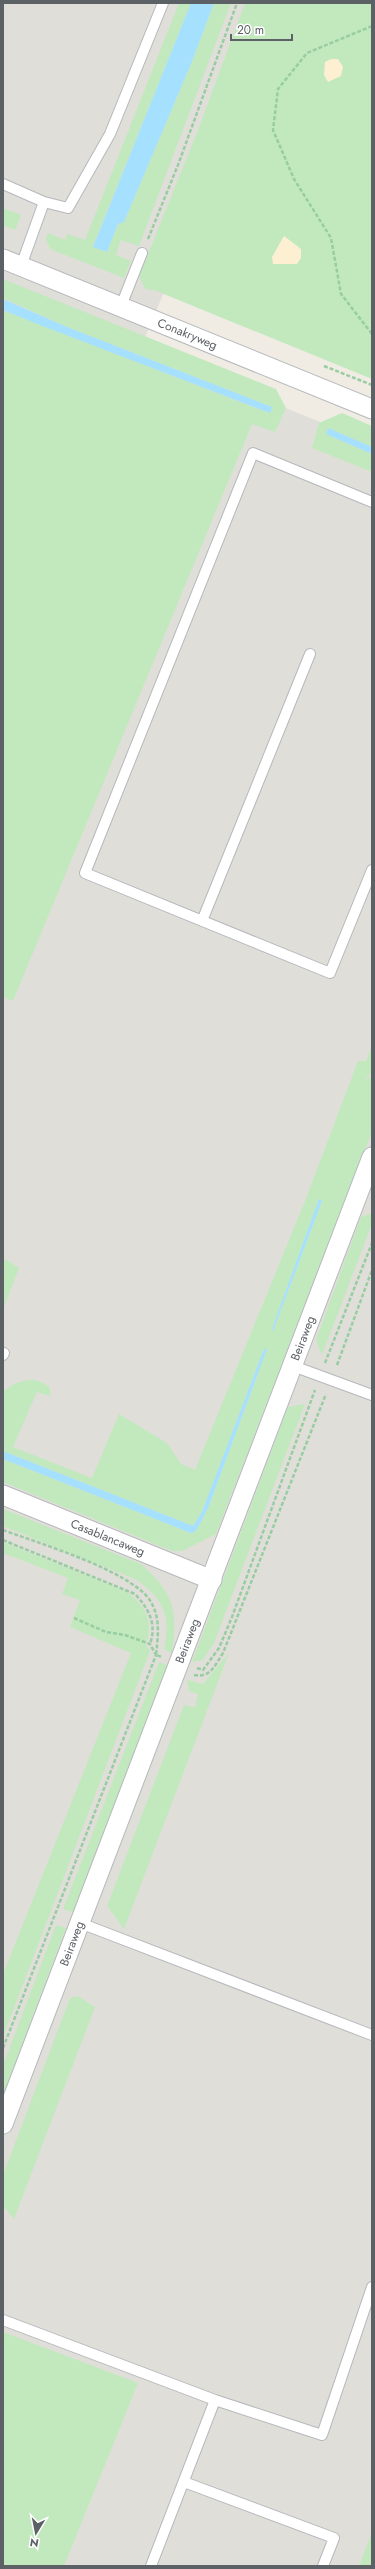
<svg xmlns="http://www.w3.org/2000/svg" width="375" height="2569" viewBox="0 0 375 2569" font-family="Jost,sans-serif">
  <rect width="100%" height="100%" fill="#f0ece4"/>
  <path fill="#e0ded8" d="M 3,3 L 286,3 L 140,349 L 372,443 L 372,2566 L 3,2566 Z"/>
  <path fill="#c2e9be" fill-rule="evenodd" d="M 179,3 L 191,3 L 93,246 L 107,252 L 118,224 L 124,222 L 191,64 L 214,3 L 231,3 L 139,246 L 121,240 L 116,255 L 131,261 L 124,278 L 50,249 L 46,239 L 48,233 L 65,240 L 67,234 L 85,240 Z
    M 245,3 L 372,3 L 372,379 L 154,290 L 145,289 L 139,276 L 198,130 Z
    M 3,208 L 21,215 L 15,230 L 3,225 Z
    M 3,279 L 276,389 L 286,408 L 275,432 L 252,424 L 13,1001 L 3,997 L 3,310 L 269,413 L 272,407 L 67,327 L 3,298 Z
    M 342,413 L 372,426 L 372,447 L 328,428 L 326,434 L 372,454 L 372,472 L 312,448 L 319,423 Z
    M 372,1045 L 372,1071 L 365,1081 L 372,1075 L 372,1132 L 216,1534 L 182,1551 L 172,1551 L 3,1482 L 3,1459 L 191,1533 L 196,1531 L 208,1508 L 267,1349 L 264,1349 L 202,1512 L 193,1526 L 3,1451 L 3,1392 C 15,1380 37,1374 50,1388 L 50,1396 L 37,1392 L 13,1447 L 92,1478 L 119,1414 L 167,1443 L 181,1464 L 195,1470 L 307,1196 L 358,1061 L 366,1061 ZM 319,1199 L 322,1201 L 273,1331 L 272,1329 Z
    M 372,1213 L 372,1224 L 322,1355 L 316,1340 L 361,1217 Z
    M 5,1259 L 19,1268 L 3,1310 L 3,1264 Z
    M 305,1404 L 214,1643 L 203,1660 L 192,1662 L 288,1407 Z
    M 3,1509 L 141,1564 C 174,1593 178,1610 172,1653 L 164,1649 C 171,1616 164,1600 137,1580 L 3,1526 Z
    M 3,1542 L 127,1592 C 145,1605 154,1622 146,1644 L 150,1651 L 3,2037 L 3,1974 L 131,1653 L 70,1627 L 80,1600 L 62,1594 L 68,1578 L 3,1553 Z
    M 229,1653 L 124,1929 L 107,1906 L 184,1705 L 195,1707 L 198,1694 L 189,1691 L 187,1680 L 203,1684 Z
    M 159,1662 L 169,1666 L 75,1913 L 63,1909 Z
    M 56,1925 L 66,1928 L 3,2096 L 3,2065 Z
    M 78,1996 L 95,2007 L 14,2219 L 3,2206 L 3,2175 L 70,1998 Z
    M 3,2332 L 138,2383 L 64,2566 L 3,2566 Z
    M 372,2532 L 372,2566 L 359,2566 Z"/>
  <path fill="#fdefd1" d="M 331,59 L 338,59 L 343,67 L 341,76 L 328,82 L 324,75 L 325,62 Z
    M 284,236 L 301,249 L 301,258 L 297,264 L 273,264 L 272,257 Z"/>
  <path fill="#a5e0ff" d="M 191,3 L 214,3 L 191,64 L 124,222 L 118,224 L 107,252 L 93,247 Z
    M 3,299 L 67,327 L 272,407 L 270,413 L 40,325 L 3,310 Z
    M 328,428 L 372,447 L 372,454 L 326,434 Z
    M 319,1199 L 322,1201 L 273,1331 L 272,1329 Z
    M 264,1349 L 267,1349 L 208,1508 L 196,1531 L 191,1533 L 3,1459 L 3,1451 L 193,1526 L 202,1512 Z"/>
  <g fill="none" stroke-linecap="round" stroke-linejoin="round">
    <defs>
      <path id="service" d="M 3,184 L 44,202 L 21,266
        M 44,202 L 68,208 L 110,134 L 163,3
        M 121,306 L 142,253
        M 372,502 L 253,453 L 85,873 L 330,973 L 372,870
        M 202,921 L 310,654
        M 3,1355 L 4,1353
        M 293,1366 L 372,1395
        M 80,1923 L 372,2035
        M 3,2320 L 215,2400 L 151,2566
        M 215,2400 L 322,2435 L 372,2287
        M 184,2482 L 334,2538 L 323,2566"/>
      <g id="minor">
        <path id="s1" d="M 3,259 L 372,409"/>
        <path id="s2" d="M 3,1495 L 212,1580"/>
        <path id="s3" d="M 3,2124 L 372,1157"/>
      </g>
    </defs>
    <use href="#service" stroke="#b5b8bc" stroke-width="12"/>
    <use href="#minor" stroke="#b5b8bc" stroke-width="21"/>
    <path stroke="#98cda2" stroke-width="2.5" stroke-dasharray="4 2" stroke-linecap="butt" d="M 372,26 L 307,53 L 278,89 L 273,130 L 294,179 L 331,238 L 341,294 L 372,334
      M 148,239 L 178,165 L 237,3
      M 324,366 L 372,385
      M 325,1363 L 372,1243
      M 337,1365 L 372,1270
      M 3,1530 C 38,1543 128,1570 149,1599 C 161,1616 158,1636 156,1655 L 162,1657
      M 3,1540 L 135,1594 C 149,1609 157,1624 150,1644
      M 74,1618 L 106,1632 L 125,1635 L 150,1644 L 156,1655
      M 197,1668 L 203,1670 L 219,1648 L 232,1617 L 315,1390
      M 194,1675 C 211,1678 215,1665 223,1653 L 326,1394
      M 3,2048 L 156,1655"/>
    <use href="#service" stroke="#fff" stroke-width="10"/>
    <use href="#minor" stroke="#fff" stroke-width="19"/>
  </g>
  <g text-anchor="middle" stroke-width="4" stroke-linejoin="round" paint-order="stroke">
    <g font-size="12" fill="#5c6166" stroke="#fff">
      <text dy="4" stroke="none"><textPath href="#s1" startOffset="199">Conakryweg</textPath></text>
      <text dy="4" stroke="none"><textPath href="#s3" startOffset="841">Beiraweg</textPath></text>
      <text dy="4" stroke="none"><textPath href="#s2" startOffset="113">Casablancaweg</textPath></text>
      <text dy="4" stroke="none"><textPath href="#s3" startOffset="517">Beiraweg</textPath></text>
      <text dy="4" stroke="none"><textPath href="#s3" startOffset="193">Beiraweg</textPath></text>
    </g>
  </g>
  <rect width="375" height="2569" fill="none" stroke="#5c6166" stroke-width="8"/>
  <g transform="translate(36 2533) rotate(190)" stroke="#ffffff" stroke-width="3" paint-order="stroke">
  <path d="M0-3L7 15L0 10L-7 15Z" fill="#5c6166"/>
  <text y="-6" font-size="11" font-weight="bold" text-anchor="middle" fill="#5c6166">N</text>
  </g>
  <path d="M231 34v6h61v-6" fill="none" stroke="#5c6166" stroke-width="2"/>
  <text x="237" y="34" font-size="12" fill="#5c6166" stroke="#ffffff" stroke-width="3" paint-order="stroke">20 m</text>
</svg>
